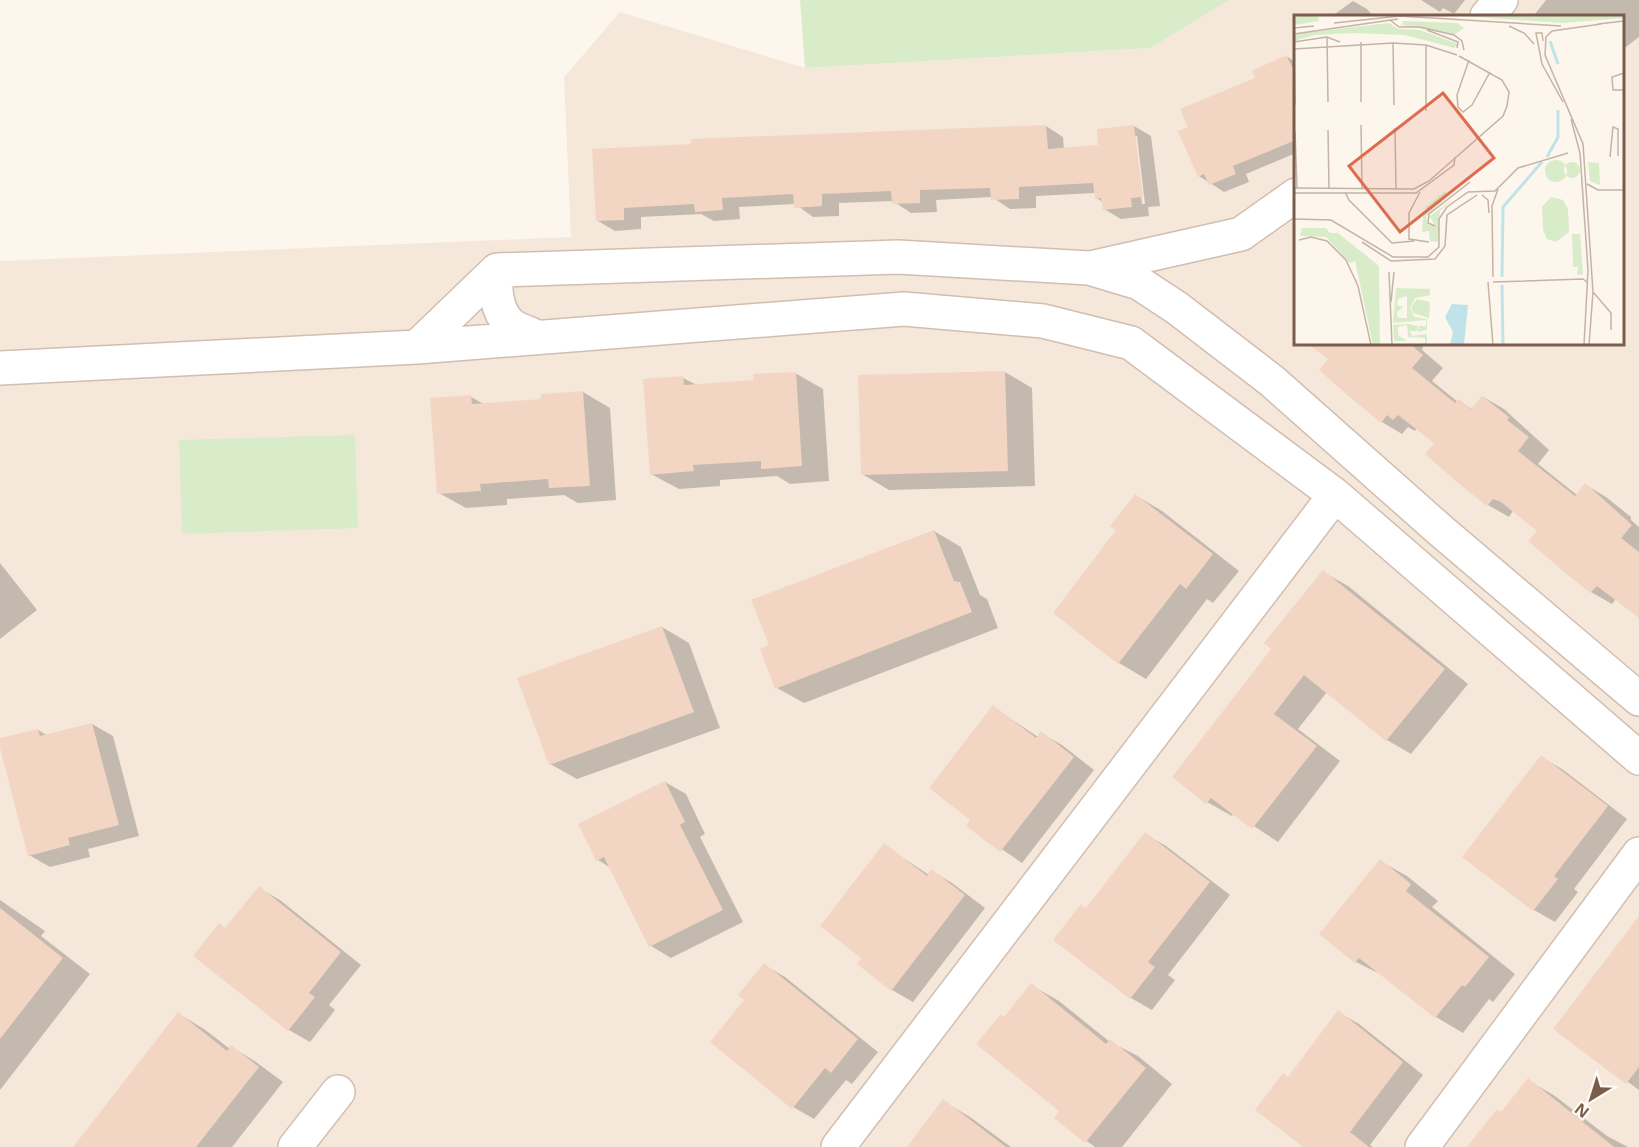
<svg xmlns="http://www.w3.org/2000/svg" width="1639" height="1147" viewBox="0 0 1639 1147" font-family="'Open Sans',sans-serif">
  <rect width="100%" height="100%" fill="#fdf6ec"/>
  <path fill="#f5e8da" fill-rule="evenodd" d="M 1229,0 L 1639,0 L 1639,1147 L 0,1147 L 0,261 L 571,237 L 564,77 L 620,12 L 805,68 L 1151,48 ZM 1296,16 L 1622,16 L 1622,344 L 1296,344 Z"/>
  <path fill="#d8ecc9" d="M 800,0 L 1229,0 L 1151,48 L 805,68 Z
    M 355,435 L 358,528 L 182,534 L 179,440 Z"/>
  <path fill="#0003" fill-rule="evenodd" d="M 1421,0 L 1465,0 L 1454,14 L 1443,8 L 1440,12 Z
    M 1546,0 L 1639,0 L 1639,37 L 1622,50 L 1622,16 L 1539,16 L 1535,14 Z
    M 1353,1 L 1367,9 L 1373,16 L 1332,16 Z
    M 1286,56 L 1296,62 L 1296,153 L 1246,174 L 1249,182 L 1224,192 L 1199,176 L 1190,128 Z
    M 1046,126 L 1063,137 L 1064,149 L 1100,147 L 1134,126 L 1151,136 L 1160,206 L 1148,207 L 1149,216 L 1121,219 L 1104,209 L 1103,202 L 1096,198 L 1095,193 L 1036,196 L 1036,208 L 1010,209 L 992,197 L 936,200 L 937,212 L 911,213 L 893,201 L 839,203 L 839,216 L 813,217 L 795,204 L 739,207 L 740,219 L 714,221 L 701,214 L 641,217 L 641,229 L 615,231 L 598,221 L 594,150 ZM 1134,136 L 1137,136 L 1145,204 L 1142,204 Z
    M 1332,344 L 1419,344 L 1423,347 L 1422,350 L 1443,368 L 1432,381 L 1458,402 L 1473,409 L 1483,397 L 1504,409 L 1549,450 L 1538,464 L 1577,495 L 1586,485 L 1606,497 L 1631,517 L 1631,520 L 1639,527 L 1639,616 L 1616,599 L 1612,604 L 1591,592 L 1530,541 L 1539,530 L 1513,511 L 1509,517 L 1488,505 L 1427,454 L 1436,443 L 1417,428 L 1415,431 L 1408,427 L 1402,434 L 1382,422 L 1324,354 Z
    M 1005,372 L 1032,388 L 1035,486 L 889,490 L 862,474 Z
    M 795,373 L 823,389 L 829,481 L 790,484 L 777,476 L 720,480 L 720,486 L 679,489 L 651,474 L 683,378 L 697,385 L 756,381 Z
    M 583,392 L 610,408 L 616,500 L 578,503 L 564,495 L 507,499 L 507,505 L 466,508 L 439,493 L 471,397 L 484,404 L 543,401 Z
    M 1135,495 L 1162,511 L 1239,571 L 1213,603 L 1207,599 L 1146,679 L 1119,663 L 1118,530 Z
    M 934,531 L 961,547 L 980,595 L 987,599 L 998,628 L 804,703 L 777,688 L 771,646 Z
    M 0,563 L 37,610 L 0,639 Z
    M 1323,572 L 1348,586 L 1468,684 L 1411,754 L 1387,740 L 1327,692 L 1298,729 L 1340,761 L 1278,842 L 1234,813 L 1232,816 L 1207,802 L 1273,648 Z
    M 662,627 L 689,643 L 720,728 L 577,779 L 550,764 Z
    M 993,707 L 1038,737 L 1041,733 L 1062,745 L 1094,770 L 1022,863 L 968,826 L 972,820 Z
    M 92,724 L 113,736 L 139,836 L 88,849 L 90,857 L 50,867 L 29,855 L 0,740 L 38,730 L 48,736 Z
    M 1541,757 L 1562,769 L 1627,819 L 1574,889 L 1578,892 L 1555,922 L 1534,910 L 1464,857 Z
    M 665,782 L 686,794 L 705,834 L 700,837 L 743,922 L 671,958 L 651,946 L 611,868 L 598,860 Z
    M 1145,834 L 1166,846 L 1230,895 L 1168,975 L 1175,980 L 1152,1010 L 1131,998 L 1087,909 Z
    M 884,845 L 929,875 L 932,871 L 952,883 L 985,908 L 913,1002 L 892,990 L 863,958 Z
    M 1380,861 L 1407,876 L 1438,901 L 1432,907 L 1515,974 L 1493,1002 L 1489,999 L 1463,1033 L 1436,1017 L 1384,976 L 1356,962 L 1322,934 Z
    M 259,888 L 280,900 L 361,965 L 329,1005 L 335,1010 L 310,1042 L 289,1030 L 195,955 L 220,925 L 226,929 Z
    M 0,900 L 45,931 L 41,936 L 90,974 L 0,1090 Z
    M 1639,918 L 1639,1090 L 1555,1029 Z
    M 764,965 L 785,977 L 878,1052 L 852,1084 L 846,1080 L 814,1119 L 793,1107 L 746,1000 Z
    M 1031,985 L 1059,1001 L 1110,1042 L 1138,1056 L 1172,1084 L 1122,1147 L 1095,1147 L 1056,1118 L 1061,1111 L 1005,1018 Z
    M 1338,1012 L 1359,1024 L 1423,1075 L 1370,1145 L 1373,1147 L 1306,1147 L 1289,1078 Z
    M 179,1014 L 204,1029 L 230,1049 L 232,1047 L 256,1062 L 283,1082 L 232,1147 L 75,1147 Z
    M 1528,1080 L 1555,1096 L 1607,1136 L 1628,1147 L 1486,1147 L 1502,1113 Z
    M 943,1101 L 970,1117 L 1011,1147 L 909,1147 Z"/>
  <path fill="#f3d5c3" d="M 1286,55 L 1296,74 L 1296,140 L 1233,166 L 1236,174 L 1209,185 L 1204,174 L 1198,177 L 1178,131 L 1188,127 L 1180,109 L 1255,78 L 1252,71 Z
    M 1046,125 L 1048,149 L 1098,145 L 1097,129 L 1134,125 L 1143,197 L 1131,198 L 1132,207 L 1103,210 L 1101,198 L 1095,199 L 1093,183 L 1019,187 L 1019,199 L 991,200 L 990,188 L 920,190 L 920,203 L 892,204 L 891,191 L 822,194 L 822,206 L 794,208 L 793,194 L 722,198 L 723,210 L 695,212 L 694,204 L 624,208 L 624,220 L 596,221 L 592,149 L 691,144 L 691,139 Z
    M 1308,344 L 1410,344 L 1423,355 L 1412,368 L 1455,403 L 1459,399 L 1471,409 L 1482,396 L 1509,417 L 1507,420 L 1529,437 L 1518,451 L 1575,496 L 1585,483 L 1632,525 L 1621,538 L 1639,552 L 1639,618 L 1597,586 L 1590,593 L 1562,570 L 1528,541 L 1537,531 L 1501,502 L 1493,499 L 1487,506 L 1458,483 L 1425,454 L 1434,443 L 1398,415 L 1393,420 L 1387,415 L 1381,423 L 1352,399 L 1319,370 L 1328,359 Z
    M 1005,371 L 1008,471 L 861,475 L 858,375 Z
    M 796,372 L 802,466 L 761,469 L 761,461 L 693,465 L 694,471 L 650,475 L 643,379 L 683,376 L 684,385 L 754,380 L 753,374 Z
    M 583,391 L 590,486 L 549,488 L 548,479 L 480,484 L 481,491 L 437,494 L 430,398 L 471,395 L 472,404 L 541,399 L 541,394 Z
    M 1135,494 L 1213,554 L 1186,589 L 1180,584 L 1118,664 L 1053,613 L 1116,530 L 1110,526 Z
    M 934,530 L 954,581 L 960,582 L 972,612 L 775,689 L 760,649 L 769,645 L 751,600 Z
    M 1323,570 L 1445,669 L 1386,741 L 1304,675 L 1274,714 L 1317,746 L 1252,829 L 1211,798 L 1206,804 L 1172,777 L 1271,649 L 1264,643 Z
    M 662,626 L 694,712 L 549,765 L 517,678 Z
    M 993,705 L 1036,738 L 1041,731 L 1074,757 L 1000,852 L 966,826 L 970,820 L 929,788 Z
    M 92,723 L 119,825 L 68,838 L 70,845 L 28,856 L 0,748 L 0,738 L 38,729 L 40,736 Z
    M 1541,755 L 1608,806 L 1554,876 L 1558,879 L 1533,911 L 1462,857 Z
    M 665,781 L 685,822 L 680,825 L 723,910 L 649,947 L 604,857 L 596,861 L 578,824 Z
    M 1145,832 L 1210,882 L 1148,962 L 1155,967 L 1130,999 L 1053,940 L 1081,904 L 1086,908 Z
    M 884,843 L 927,876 L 931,869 L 965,895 L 891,991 L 857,964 L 861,958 L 820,926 Z
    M 1380,859 L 1411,884 L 1406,891 L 1489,957 L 1465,987 L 1462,985 L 1435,1018 L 1359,958 L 1355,963 L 1319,934 Z
    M 259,886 L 341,952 L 309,993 L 315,997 L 288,1031 L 193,956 L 219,923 L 225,928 Z
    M 0,908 L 63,958 L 0,1039 Z
    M 1639,916 L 1639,1067 L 1626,1084 L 1553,1029 Z
    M 764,963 L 858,1039 L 831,1073 L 825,1068 L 792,1109 L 710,1042 L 744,1000 L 738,995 Z
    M 1031,983 L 1106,1044 L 1110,1039 L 1146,1068 L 1085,1143 L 1054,1118 L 1059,1111 L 976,1044 L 1001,1014 L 1004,1017 Z
    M 1338,1010 L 1403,1062 L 1350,1132 L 1369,1147 L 1303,1147 L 1255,1110 L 1283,1073 L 1288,1077 Z
    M 178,1012 L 227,1051 L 231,1045 L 259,1067 L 196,1147 L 73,1147 Z
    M 1528,1078 L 1614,1147 L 1467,1147 L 1497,1109 L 1501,1112 Z
    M 943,1099 L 1006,1147 L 907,1147 Z"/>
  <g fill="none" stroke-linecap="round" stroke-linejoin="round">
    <defs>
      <path id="minor" d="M 1487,16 L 1501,0
        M 1090,268 L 1241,234 L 1296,195
        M 497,270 C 494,287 496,311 510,324 C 516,329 528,333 535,336
        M 417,347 L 497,270 L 898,257 L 1089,268 L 1139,283 L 1177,308 L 1272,381 L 1440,530 L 1639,699
        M 0,368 L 417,347 L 904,309 L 1043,321 L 1131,343 L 1335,495 L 1639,758
        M 295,1147 L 338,1092
        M 838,1147 L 1335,495
        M 1422,1147 L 1639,854"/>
    </defs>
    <use href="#minor" stroke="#d1beb0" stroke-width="36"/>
    <use href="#minor" stroke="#fff" stroke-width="33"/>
  </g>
  <g transform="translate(1294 15)">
    <rect width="330" height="330" fill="#fdf6ec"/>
    <path d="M 0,0 L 24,0 L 25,6 L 0,10 ZM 155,0 L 330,0 L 330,3 L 268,8 ZM 109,6 L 163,8 L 170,13 L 160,20 L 108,10 ZM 95,8 L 104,14 L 126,15 L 164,29 L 160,33 L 111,20 L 59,18 L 21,20 L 0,26 L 0,19 ZM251 156a11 11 0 1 1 22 0a11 11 0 1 1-22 0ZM 294,147 L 305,148 L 306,170 L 296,166 ZM270 155a8 8 0 1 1 16 0a8 8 0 1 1-16 0ZM 151,176 L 155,180 L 132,201 L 133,209 L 141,212 L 136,201 L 159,184 L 146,196 L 144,227 L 136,226 L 135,216 L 128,217 L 129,200 L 132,192 ZM 257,182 L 269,185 L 274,194 L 275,217 L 262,227 L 253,224 L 249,215 L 248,192 ZM 8,213 L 32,213 L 36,218 L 44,218 L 85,251 L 86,330 L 79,330 L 61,246 L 56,248 L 32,222 L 6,221 ZM 278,219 L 286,219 L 289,259 L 283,260 L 284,252 L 279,252 ZM 102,273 L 136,274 L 136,280 L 121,283 L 116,293 L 120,302 L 133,304 L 133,315 L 124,317 L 125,311 L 132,311 L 132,305 L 99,308 ZM 113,281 L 113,303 L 104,303 L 103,297 L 109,292 L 103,290 L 104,284 ZM 123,284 L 136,287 L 135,303 L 119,298 L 117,292 ZM 114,309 L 124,311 L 123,316 L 116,316 L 118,321 L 133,319 L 133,330 L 114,330 L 131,328 L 131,323 L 114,322 L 113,310 L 104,312 L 104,320 L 113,326 L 100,326 L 99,310 Z" fill="#d8ecc9" fill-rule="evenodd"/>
    <path d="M 158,289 L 174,290 L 170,330 L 156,330 L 159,317 L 151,302 Z" fill="#bfe3e8"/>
    <path fill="none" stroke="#bfe3e8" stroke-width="3" d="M 256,26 L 264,49M 253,142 L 264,122 L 264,95M 208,262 L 209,192 L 248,147M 208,270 L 209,330"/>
    <path fill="none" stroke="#c5b3a7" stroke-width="1.5" d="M 96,5 L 105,12 L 126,12 L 160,20 L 168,26 L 170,35M 40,8 L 106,1 L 267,11M 304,9 L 330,6M 215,11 L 230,18 L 240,29M 0,13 L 20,11M 133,15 L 164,27 L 163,33M 0,19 L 104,4M 249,26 L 248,18 L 242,18 L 248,49 L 269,87M 0,27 L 33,22M 67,27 L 67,87M 99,28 L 100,90M 132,30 L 132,96M 0,34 L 99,28 L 132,30 L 163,40M 0,34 L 1,90M 175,45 L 163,80 L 164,92 L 169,97 L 178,90 L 196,57M 330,58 L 318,62 L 319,75 L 330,75M 34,87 L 33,22 L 46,27M 277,104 L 286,138 L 294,255 L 290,330M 67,110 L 68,173M 101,113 L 102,175M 34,115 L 35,173M 1,116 L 3,173M 316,142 L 319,112 L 324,114 L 324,141M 293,169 L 304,175 L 330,175M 0,173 L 120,174 L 135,166 L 209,101 L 213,91 L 215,77 L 208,65 L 165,41M 51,177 L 55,185 L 98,228 L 120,226M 126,177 L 115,198 L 115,224 L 135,227M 0,178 L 122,178 L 160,150 L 161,142M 188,180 L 194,185 L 195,198M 0,204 L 37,205 L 99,242 L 134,242 L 145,232 L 145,204 L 153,192 L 174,177 L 201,176 L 224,153 L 274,138M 141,211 L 134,208 L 135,199 L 176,167M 5,225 L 17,222 L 33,226 L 52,245 L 64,271 L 77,330M 68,227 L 97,246 L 141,244 L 151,231 L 153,200 L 183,180M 95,257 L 98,330M 199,262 L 198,191 L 204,174M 194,267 L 199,330M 199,267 L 289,264 L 294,268M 299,277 L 317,298 L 317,315M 97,287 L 100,257M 295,330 L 299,277 L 289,129 L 251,40 L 252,22 L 258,16 L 307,9"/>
    <path fill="#dc6d51" fill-opacity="0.15" stroke="#dc6d51" stroke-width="3" d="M 149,78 L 200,143 L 106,217 L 55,151 Z"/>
    <rect width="330" height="330" fill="none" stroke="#7a5c4d" stroke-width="3"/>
  </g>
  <g transform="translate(1591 1099) rotate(218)" stroke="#fffaf3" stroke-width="4.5" paint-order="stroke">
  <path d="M0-4.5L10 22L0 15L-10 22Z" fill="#7a5c4d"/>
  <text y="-9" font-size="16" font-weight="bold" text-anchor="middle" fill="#7a5c4d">N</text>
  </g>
</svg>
